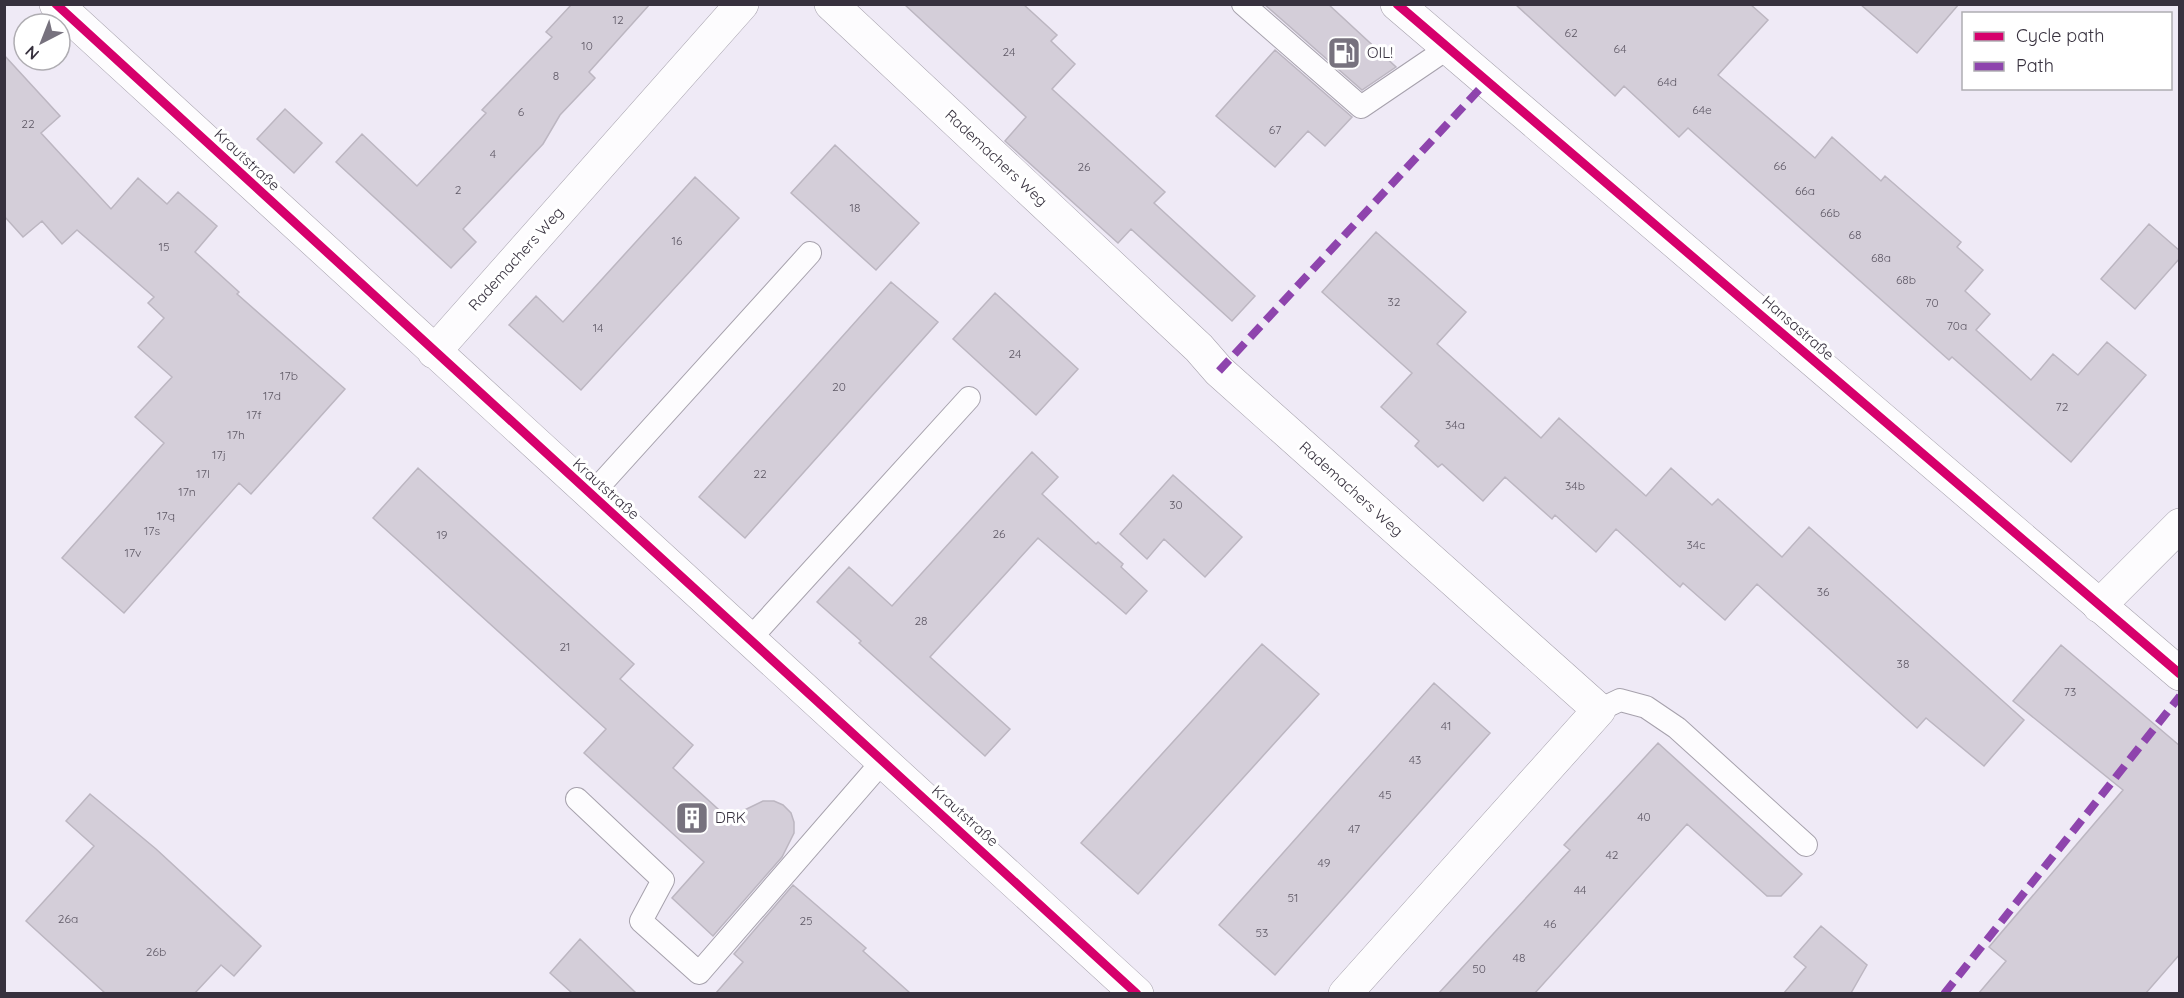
<svg xmlns="http://www.w3.org/2000/svg" width="2184" height="998" viewBox="0 0 2184 998" font-family="Quicksand,sans-serif">
  <rect width="100%" height="100%" fill="#efeaf6"/>
  <path fill="#d4ced9" stroke="#bcb6c1" stroke-width="1.5" d="M 572,4 L 650,4 L 589,72 L 595,78 L 560,115 L 543,144 L 463,229 L 476,242 L 451,268 L 336,162 L 362,134 L 417,186 L 486,113 L 482,110 L 552,37 L 546,32 Z
    M 904,4 L 1023,4 L 1057,35 L 1051,41 L 1075,64 L 1052,89 L 1165,192 L 1154,203 L 1255,296 L 1232,321 L 1131,229 L 1118,243 L 1005,141 L 1026,117 Z
    M 1264,4 L 1328,4 L 1396,67 L 1362,90 Z
    M 1515,4 L 1750,4 L 1768,20 L 1718,75 L 1815,158 L 1832,137 L 1881,181 L 1885,176 L 1961,242 L 1957,247 L 1983,270 L 1965,291 L 1990,314 L 1976,330 L 2031,380 L 2053,354 L 2078,375 L 2107,342 L 2146,375 L 2071,462 L 1952,357 L 1949,360 L 1688,128 L 1679,137 L 1624,86 L 1615,96 Z
    M 1860,4 L 1959,4 L 1917,53 Z
    M 1275,50 L 1352,117 L 1325,146 L 1308,131 L 1275,167 L 1216,116 Z
    M 4,55 L 60,116 L 41,133 L 111,209 L 138,178 L 167,204 L 178,192 L 217,226 L 195,252 L 239,292 L 237,294 L 345,389 L 251,494 L 239,483 L 124,613 L 62,558 L 164,443 L 135,417 L 172,377 L 138,347 L 164,318 L 148,303 L 154,297 L 77,230 L 62,244 L 42,221 L 23,237 L 4,216 Z
    M 285,109 L 322,143 L 294,173 L 257,139 Z
    M 835,145 L 919,223 L 876,270 L 791,193 Z
    M 695,177 L 739,218 L 581,390 L 509,325 L 536,296 L 563,322 Z
    M 2149,224 L 2180,251 L 2180,258 L 2135,309 L 2101,279 Z
    M 1376,232 L 1466,312 L 1437,344 L 1541,438 L 1559,418 L 1646,496 L 1671,468 L 1712,505 L 1718,499 L 1782,557 L 1809,527 L 2024,720 L 1984,766 L 1926,718 L 1917,728 L 1757,584 L 1725,620 L 1683,583 L 1680,587 L 1616,529 L 1596,552 L 1555,515 L 1552,519 L 1505,477 L 1483,501 L 1442,464 L 1438,467 L 1415,446 L 1419,441 L 1381,407 L 1412,373 L 1322,292 Z
    M 891,282 L 938,322 L 745,538 L 699,497 Z
    M 995,293 L 1078,369 L 1036,415 L 953,339 Z
    M 1032,452 L 1058,477 L 1042,494 L 1096,544 L 1098,542 L 1123,564 L 1121,567 L 1147,591 L 1126,614 L 1038,538 L 930,657 L 1010,729 L 985,756 L 859,643 L 861,641 L 817,602 L 849,567 L 892,606 Z
    M 418,468 L 634,664 L 620,679 L 693,745 L 673,768 L 728,818 L 763,801 L 774,801 L 783,805 L 791,813 L 794,822 L 794,833 L 782,857 L 713,936 L 672,898 L 704,862 L 584,753 L 606,729 L 373,518 Z
    M 1173,475 L 1242,537 L 1205,577 L 1164,539 L 1147,559 L 1120,534 Z
    M 1262,644 L 1319,694 L 1138,894 L 1081,843 Z
    M 2061,645 L 2180,746 L 2180,954 L 2146,993 L 1979,993 L 2006,961 L 1989,947 L 2123,790 L 2013,701 Z
    M 1434,683 L 1490,733 L 1275,975 L 1219,925 Z
    M 1658,743 L 1802,874 L 1781,896 L 1767,896 L 1687,824 L 1535,993 L 1439,993 L 1570,850 L 1564,845 Z
    M 90,794 L 156,849 L 261,946 L 234,976 L 221,965 L 195,993 L 105,993 L 26,921 L 94,846 L 66,821 Z
    M 793,885 L 866,948 L 863,951 L 910,993 L 716,993 L 743,962 L 734,954 Z
    M 1821,926 L 1867,965 L 1851,993 L 1784,993 L 1806,967 L 1794,957 Z
    M 580,939 L 636,993 L 572,993 L 550,973 Z"/>
  <g fill="none" stroke-linecap="round" stroke-linejoin="round">
    <defs>
      <path id="service" d="M 1243,4 L 1361,107 L 1448,48
        M 591,495 L 810,253
        M 749,640 L 969,398
        M 1599,710 L 1620,700 L 1646,707 L 1677,728 L 1806,845
        M 577,799 L 663,880 L 641,921 L 699,973 L 882,762"/>
      <path id="minor" d="M 56,4 L 1137,994
        M 831,4 L 1199,348 L 1219,371 L 1599,710 L 1345,994
        M 434,352 L 742,4
        M 2099,606 L 2180,525"/>
      <path id="secondary" d="M 1397,4 L 2180,674"/>
    </defs>
    <use href="#service" stroke="#a6a1ac" stroke-width="24"/>
    <use href="#minor" stroke="#a6a1ac" stroke-width="34"/>
    <use href="#secondary" stroke="#a6a1ac" stroke-width="34"/>
    <use href="#service" stroke="#fdfcfe" stroke-width="22"/>
    <use href="#minor" stroke="#fdfcfe" stroke-width="33"/>
    <use href="#secondary" stroke="#fdfcfe" stroke-width="33"/>
    <path stroke="#8e44ad" stroke-width="8" stroke-dasharray="15 8" stroke-linecap="butt" d="M 1219,371 L 1487,81
      M 1944,994 L 2180,696"/>
    <defs>
      <path id="cycleway" d="M 56,4 L 1137,994
        M 1397,4 L 2180,674"/>
    </defs>
    <use href="#cycleway" stroke="#fff" stroke-width="13"/>
    <use href="#cycleway" stroke="#d6006c" stroke-width="9"/>
  </g>
  <defs>
    <symbol id="fuel-square" viewBox="-11 -11 22 22"><rect x="-9" y="-9" width="18" height="18" rx="4" fill="#77727e" stroke="#fff"/><path d="M-5.5-6h7V0h2V4h1.3V-2.5L3-4.5l.8-.8L6-3V5H2.5V1h-1V6h-7ZM-4.2-4.7v3.2H.2V-4.7Z" fill="#fff"/></symbol>
    <symbol id="building-square" viewBox="-11 -11 22 22"><rect x="-9" y="-9" width="18" height="18" rx="4" fill="#77727e" stroke="#fff"/><path d="M-4-6H4V6H1V3H-1V6H-4ZM-2.5-4.3h1.7v1.8h-1.7ZM.8-4.3h1.7v1.8H.8ZM-2.5-1h1.7V.8h-1.7ZM.8-1h1.7V.8H.8Z" fill="#fff"/></symbol>
  </defs>
  <g fill-rule="evenodd">
    <use href="#fuel-square" x="1325" y="34" width="38" height="38"/>
    <use href="#building-square" x="673" y="799" width="38" height="38"/>
  </g>
  <g text-anchor="middle" stroke-width="6" stroke-linejoin="round" paint-order="stroke">
    <g font-size="12" fill="#5e5865">
      <text x="618" y="24">12</text>
      <text x="1571" y="37">62</text>
      <text x="587" y="50">10</text>
      <text x="1620" y="53">64</text>
      <text x="1009" y="56">24</text>
      <text x="556" y="80">8</text>
      <text x="1667" y="86">64d</text>
      <text x="1702" y="114">64e</text>
      <text x="521" y="116">6</text>
      <text x="28" y="128">22</text>
      <text x="1275" y="134">67</text>
      <text x="493" y="158">4</text>
      <text x="1780" y="170">66</text>
      <text x="1084" y="171">26</text>
      <text x="458" y="194">2</text>
      <text x="1805" y="195">66a</text>
      <text x="855" y="212">18</text>
      <text x="1830" y="217">66b</text>
      <text x="1855" y="239">68</text>
      <text x="677" y="245">16</text>
      <text x="164" y="251">15</text>
      <text x="1881" y="262">68a</text>
      <text x="1906" y="284">68b</text>
      <text x="1394" y="306">32</text>
      <text x="1932" y="307">70</text>
      <text x="1957" y="330">70a</text>
      <text x="598" y="332">14</text>
      <text x="1015" y="358">24</text>
      <text x="289" y="380">17b</text>
      <text x="839" y="391">20</text>
      <text x="272" y="400">17d</text>
      <text x="2062" y="411">72</text>
      <text x="254" y="419">17f</text>
      <text x="1455" y="429">34a</text>
      <text x="236" y="439">17h</text>
      <text x="219" y="459">17j</text>
      <text x="203" y="478">17l</text>
      <text x="760" y="478">22</text>
      <text x="1575" y="490">34b</text>
      <text x="187" y="496">17n</text>
      <text x="1176" y="509">30</text>
      <text x="166" y="520">17q</text>
      <text x="152" y="535">17s</text>
      <text x="999" y="538">26</text>
      <text x="442" y="539">19</text>
      <text x="1696" y="549">34c</text>
      <text x="133" y="557">17v</text>
      <text x="1823" y="596">36</text>
      <text x="921" y="625">28</text>
      <text x="565" y="651">21</text>
      <text x="1903" y="668">38</text>
      <text x="2070" y="696">73</text>
      <text x="1446" y="730">41</text>
      <text x="1415" y="764">43</text>
      <text x="1385" y="799">45</text>
      <text x="1644" y="821">40</text>
      <text x="1354" y="833">47</text>
      <text x="1612" y="859">42</text>
      <text x="1324" y="867">49</text>
      <text x="1580" y="894">44</text>
      <text x="1293" y="902">51</text>
      <text x="68" y="923">26a</text>
      <text x="806" y="925">25</text>
      <text x="1550" y="928">46</text>
      <text x="1262" y="937">53</text>
      <text x="156" y="956">26b</text>
      <text x="1519" y="962">48</text>
      <text x="1479" y="973">50</text>
    </g>
    <g font-size="15" fill="#37313e" stroke="#fff" text-anchor="start">
      <text x="1367" y="58">OIL!</text>
      <text x="715" y="823">DRK</text>
    </g>
    <g font-size="15" fill="#37313e" stroke="#fff">
      <text transform="translate(996 158) rotate(43)" y="5">Rademachers Weg</text>
      <text transform="translate(247 160) rotate(43)" y="5">Krautstraße</text>
      <text transform="translate(516 259) rotate(-48)" y="5">Rademachers Weg</text>
      <text transform="translate(1798 328) rotate(41)" y="5">Hansastraße</text>
      <text transform="translate(606 489) rotate(42)" y="5">Krautstraße</text>
      <text transform="translate(1351 489) rotate(42)" y="5">Rademachers Weg</text>
      <text transform="translate(965 816) rotate(42)" y="5">Krautstraße</text>
    </g>
  </g>
  <rect width="2184" height="998" fill="none" stroke="#37313e" stroke-width="12"/>
  <rect x="1962" y="12" width="210" height="78" fill="#ffffff" stroke="#afadb2" stroke-width="1.5"/>
  <rect x="1974" y="32" width="30" height="9" fill="#d6006c" stroke="#afadb2" stroke-width="1.5"/>
  <text x="2016" y="42" font-size="18" fill="#37313e">Cycle path</text>
  <rect x="1974" y="62" width="30" height="9" fill="#8e44ad" stroke="#afadb2" stroke-width="1.5"/>
  <text x="2016" y="72" font-size="18" fill="#37313e">Path</text>
  <g transform="translate(42 42) rotate(222)"><circle r="28" fill="#ffffff" stroke="#afadb2" stroke-width="1.5"/>
  <path d="M0-4.5L10 22L0 15L-10 22Z" fill="#77727e"/>
  <text y="-9" font-size="16" font-weight="bold" text-anchor="middle" fill="#37313e">N</text>
  </g>
</svg>
